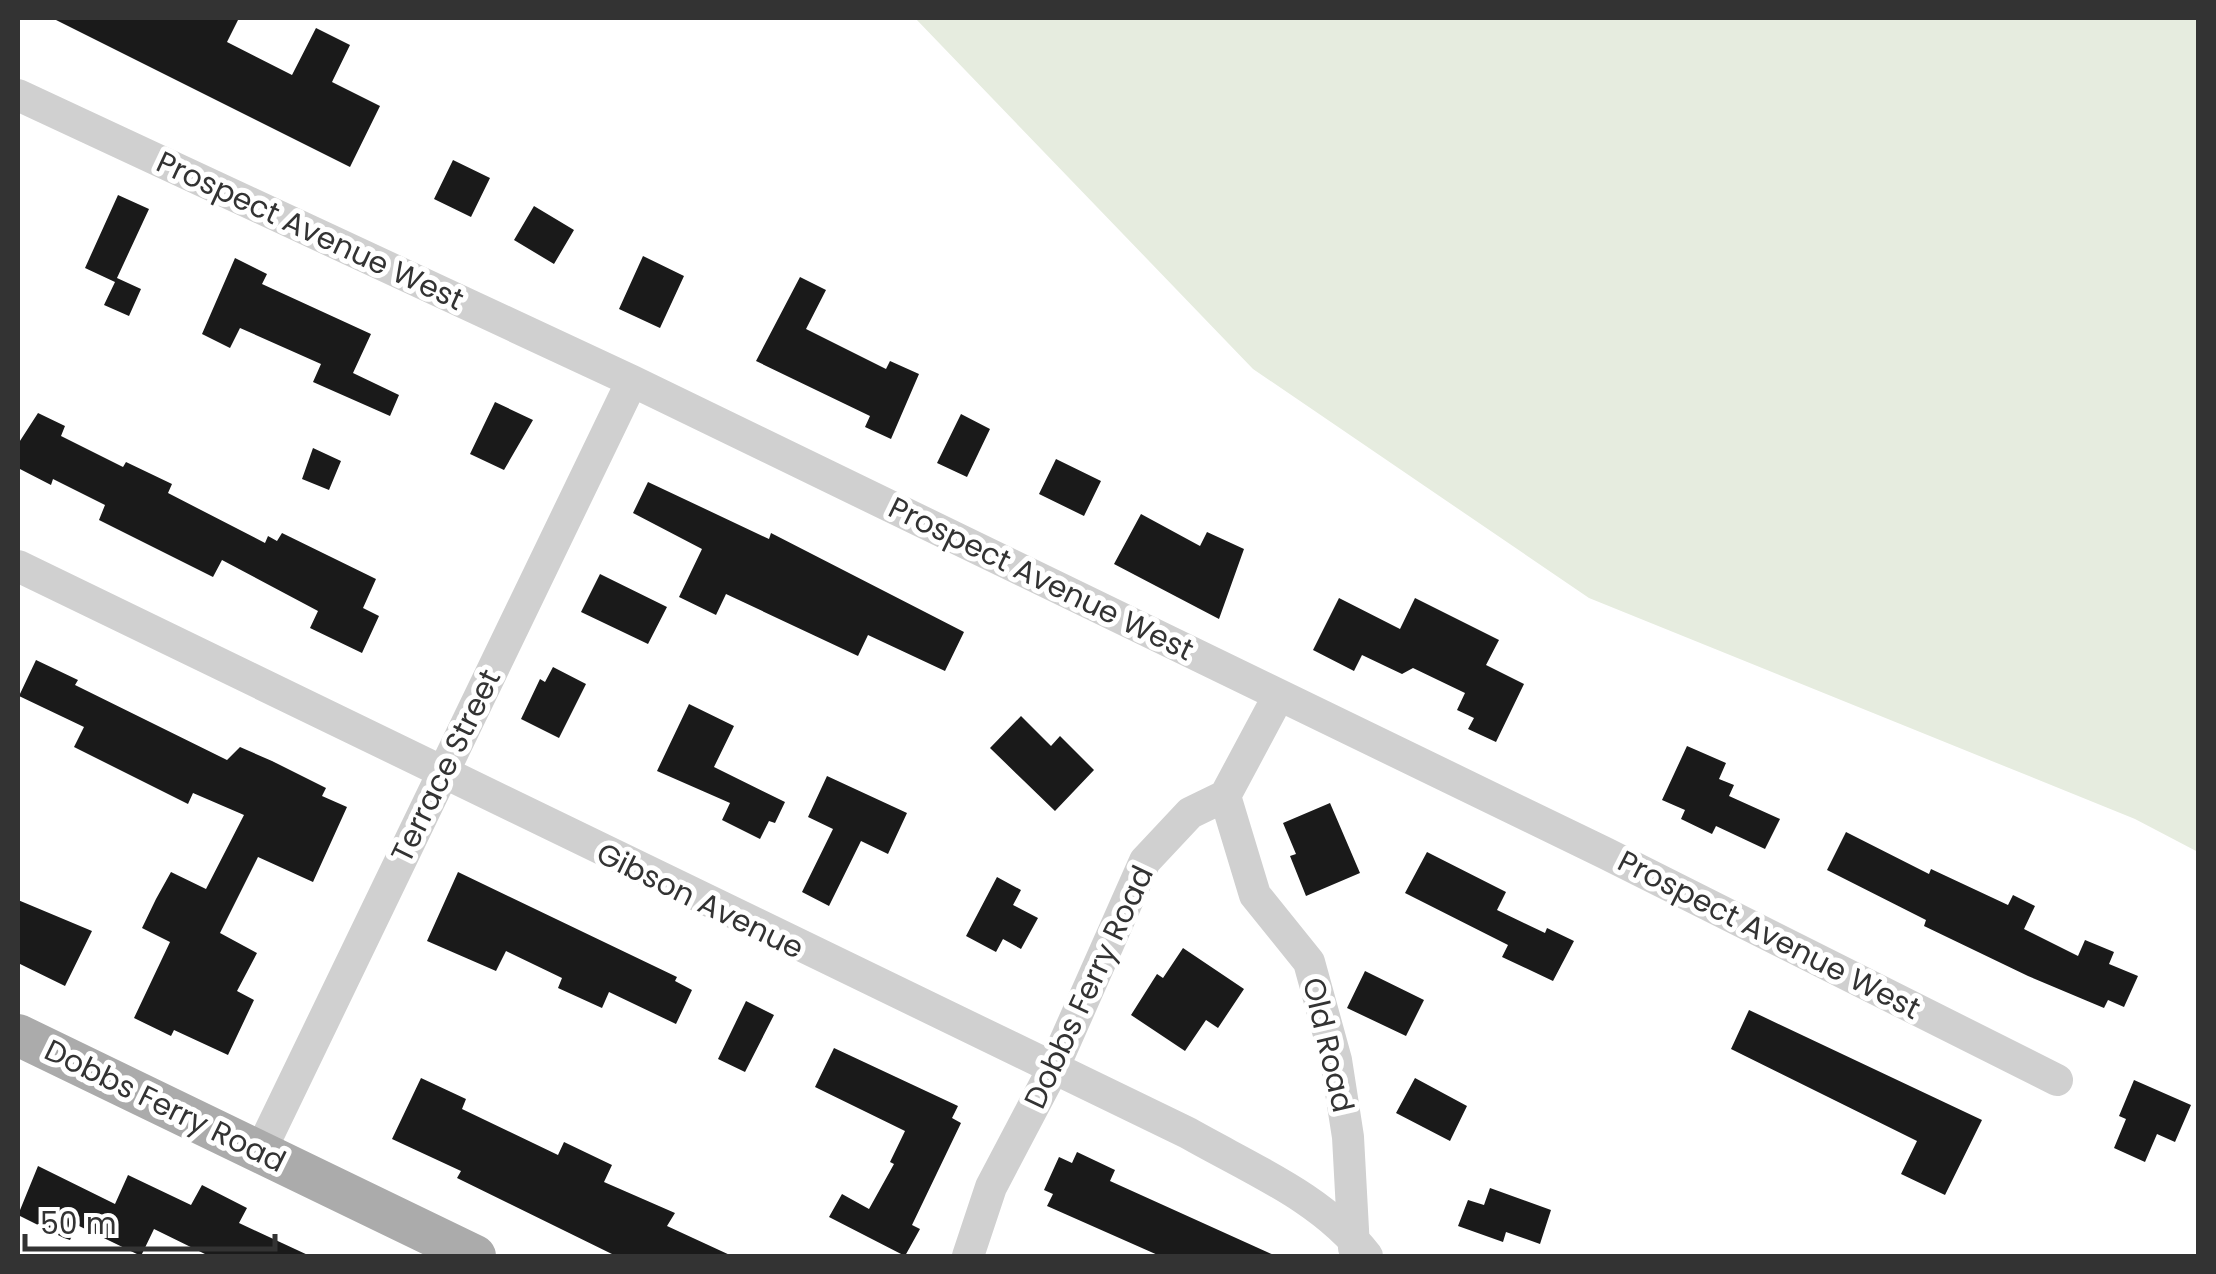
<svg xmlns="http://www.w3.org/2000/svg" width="2216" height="1274" viewBox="0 0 2216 1274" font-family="Poppins,sans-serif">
  <rect width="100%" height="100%" fill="#fff"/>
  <path fill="#e6ecdf" d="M 915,18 L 2198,18 L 2198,852 L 2135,819 L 1589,598 L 1253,369 Z"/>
  <path fill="#1a1a1a" d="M 52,18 L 239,18 L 227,42 L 292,75 L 316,28 L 350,45 L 332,82 L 380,106 L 350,167 Z
    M 453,160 L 490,178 L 471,217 L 434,199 Z
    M 118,195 L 149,209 L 117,278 L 141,289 L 129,316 L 104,305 L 115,282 L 85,268 Z
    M 534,206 L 574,230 L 554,264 L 514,240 Z
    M 643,256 L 684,276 L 660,328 L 619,309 Z
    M 235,258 L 267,274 L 262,284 L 371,334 L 353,373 L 399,395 L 390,416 L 313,382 L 321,364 L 240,328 L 230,348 L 202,334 Z
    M 800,277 L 826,290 L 806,329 L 886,369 L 890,361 L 919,374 L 891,439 L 865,427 L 870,416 L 756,361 Z
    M 495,402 L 533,420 L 504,470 L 470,454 Z
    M 38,413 L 65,426 L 61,436 L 123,467 L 126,462 L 172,484 L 168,493 L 265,543 L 268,536 L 277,541 L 282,533 L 376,579 L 363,608 L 379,616 L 362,653 L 310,628 L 318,611 L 222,560 L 213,577 L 99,520 L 105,505 L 53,479 L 51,485 L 18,468 L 18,444 Z
    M 961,414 L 990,429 L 967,477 L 937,463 Z
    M 313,448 L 341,461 L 329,490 L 302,479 Z
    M 1056,459 L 1101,481 L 1084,516 L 1039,494 Z
    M 648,482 L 769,539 L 771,533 L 964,632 L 945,671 L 868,635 L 858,656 L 726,594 L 716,615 L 679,597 L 702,549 L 633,513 Z
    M 1141,514 L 1200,546 L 1207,532 L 1244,549 L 1219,619 L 1114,564 Z
    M 600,574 L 667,607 L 648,644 L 581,612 Z
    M 1339,598 L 1400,629 L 1415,598 L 1499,640 L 1486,665 L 1524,684 L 1496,742 L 1468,729 L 1474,718 L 1457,710 L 1465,693 L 1413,668 L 1402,674 L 1362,655 L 1354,671 L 1313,650 Z
    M 36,660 L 78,680 L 75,685 L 227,760 L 240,747 L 272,761 L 326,788 L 322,796 L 347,807 L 313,882 L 258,857 L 220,933 L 257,953 L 237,991 L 254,1000 L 228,1055 L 174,1030 L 171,1036 L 134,1018 L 170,942 L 142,928 L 156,899 L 171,872 L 206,889 L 244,815 L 193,793 L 188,804 L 74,747 L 84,727 L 19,696 Z
    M 553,667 L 586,684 L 559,738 L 521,719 L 540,679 L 545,682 Z
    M 689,704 L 734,726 L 714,767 L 785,802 L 775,823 L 769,821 L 760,839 L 722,820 L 730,803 L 657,771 Z
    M 1021,716 L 1051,746 L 1060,736 L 1094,770 L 1055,811 L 990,748 Z
    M 1687,746 L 1726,763 L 1719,779 L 1734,785 L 1729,796 L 1780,819 L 1765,849 L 1716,826 L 1712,834 L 1681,819 L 1685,810 L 1662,800 Z
    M 827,776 L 907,813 L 888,854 L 861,841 L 829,906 L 802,892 L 833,829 L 808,817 Z
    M 1330,803 L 1360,873 L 1306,896 L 1290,856 L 1296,854 L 1283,823 Z
    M 1846,832 L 1929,874 L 1931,869 L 2008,905 L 2013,895 L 2035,906 L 2024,929 L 2078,956 L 2085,940 L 2114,952 L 2109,964 L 2138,976 L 2124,1007 L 2108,1000 L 2104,1008 L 2028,976 L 1924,926 L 1926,920 L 1827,870 Z
    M 1427,852 L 1506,892 L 1497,910 L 1545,933 L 1547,928 L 1574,941 L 1553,981 L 1502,957 L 1508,945 L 1405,893 Z
    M 458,872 L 677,977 L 675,981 L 692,990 L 676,1024 L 609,992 L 602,1008 L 558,988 L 562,978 L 506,951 L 496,971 L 427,941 Z
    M 997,877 L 1021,890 L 1013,905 L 1038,918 L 1021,949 L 1003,939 L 996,952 L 966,936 Z
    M 18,900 L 92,931 L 65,986 L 18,963 Z
    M 1183,948 L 1244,989 L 1218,1028 L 1206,1020 L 1185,1051 L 1131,1015 L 1157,974 L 1163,978 Z
    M 1365,971 L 1424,1000 L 1406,1036 L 1347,1008 Z
    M 746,1001 L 774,1015 L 745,1072 L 718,1059 Z
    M 1749,1010 L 1982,1120 L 1945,1195 L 1901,1174 L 1917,1141 L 1731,1049 Z
    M 834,1048 L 958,1106 L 952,1118 L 961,1123 L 912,1225 L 920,1229 L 905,1256 L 829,1217 L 842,1194 L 869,1209 L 894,1164 L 890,1162 L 905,1131 L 815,1087 Z
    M 421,1078 L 466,1099 L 462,1109 L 558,1155 L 564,1142 L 612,1165 L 604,1182 L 675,1213 L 667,1226 L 732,1256 L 616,1256 L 457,1178 L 461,1171 L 392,1139 Z
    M 1415,1078 L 1467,1106 L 1450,1141 L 1396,1113 Z
    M 2134,1080 L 2191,1105 L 2175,1142 L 2157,1134 L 2145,1162 L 2114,1148 L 2126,1119 L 2119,1116 Z
    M 1077,1152 L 1115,1170 L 1110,1181 L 1276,1256 L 1160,1256 L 1047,1206 L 1053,1194 L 1044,1190 L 1059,1157 L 1072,1163 Z
    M 38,1166 L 115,1204 L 128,1175 L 191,1205 L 202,1185 L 247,1208 L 239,1223 L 310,1256 L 209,1256 L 154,1229 L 141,1256 L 77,1225 L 70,1240 L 64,1238 L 18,1215 Z
    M 1490,1188 L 1551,1210 L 1540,1244 L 1506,1232 L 1503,1242 L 1458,1226 L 1468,1200 L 1484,1205 Z"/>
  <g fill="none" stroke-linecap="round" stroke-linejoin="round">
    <path stroke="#d0d0d0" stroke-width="32" d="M 18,95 L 632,381 L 1605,853 L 2057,1080
      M 18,566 L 1188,1133 C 1251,1169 1323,1198 1367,1256
      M 1225,796 L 1255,895 L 1309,962 L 1336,1060 L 1348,1137 L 1354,1248
      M 260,1152 L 632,381
      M 968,1256 L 991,1187 L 1052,1071 L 1145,861 L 1190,813 L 1225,796 L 1279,695"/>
    <path stroke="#ababab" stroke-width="42" d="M 18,1035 L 475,1256"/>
  </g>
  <g text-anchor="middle" stroke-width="10" stroke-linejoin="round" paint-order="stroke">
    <g font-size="30" fill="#333" stroke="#fff">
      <text transform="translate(310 231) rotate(25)" y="10">Prospect Avenue West</text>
      <text transform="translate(1041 579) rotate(26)" y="10">Prospect Avenue West</text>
      <text transform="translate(446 766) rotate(-64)" y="10">Terrace Street</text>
      <text transform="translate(700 901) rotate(26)" y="10">Gibson Avenue</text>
      <text transform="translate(1769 935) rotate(27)" y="10">Prospect Avenue West</text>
      <text transform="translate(1089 987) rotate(-65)" y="10">Dobbs Ferry Road</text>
      <text transform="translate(1328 1045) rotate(77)" y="10">Old Road</text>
      <text transform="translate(165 1106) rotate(26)" y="10">Dobbs Ferry Road</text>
    </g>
  </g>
  <rect width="2216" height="1274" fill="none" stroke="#333333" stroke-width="40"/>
  <path d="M25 1234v15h250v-15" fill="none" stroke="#333333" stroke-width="5"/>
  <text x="40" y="1234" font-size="30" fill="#333333" stroke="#ffffff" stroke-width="8" paint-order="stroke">50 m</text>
</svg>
